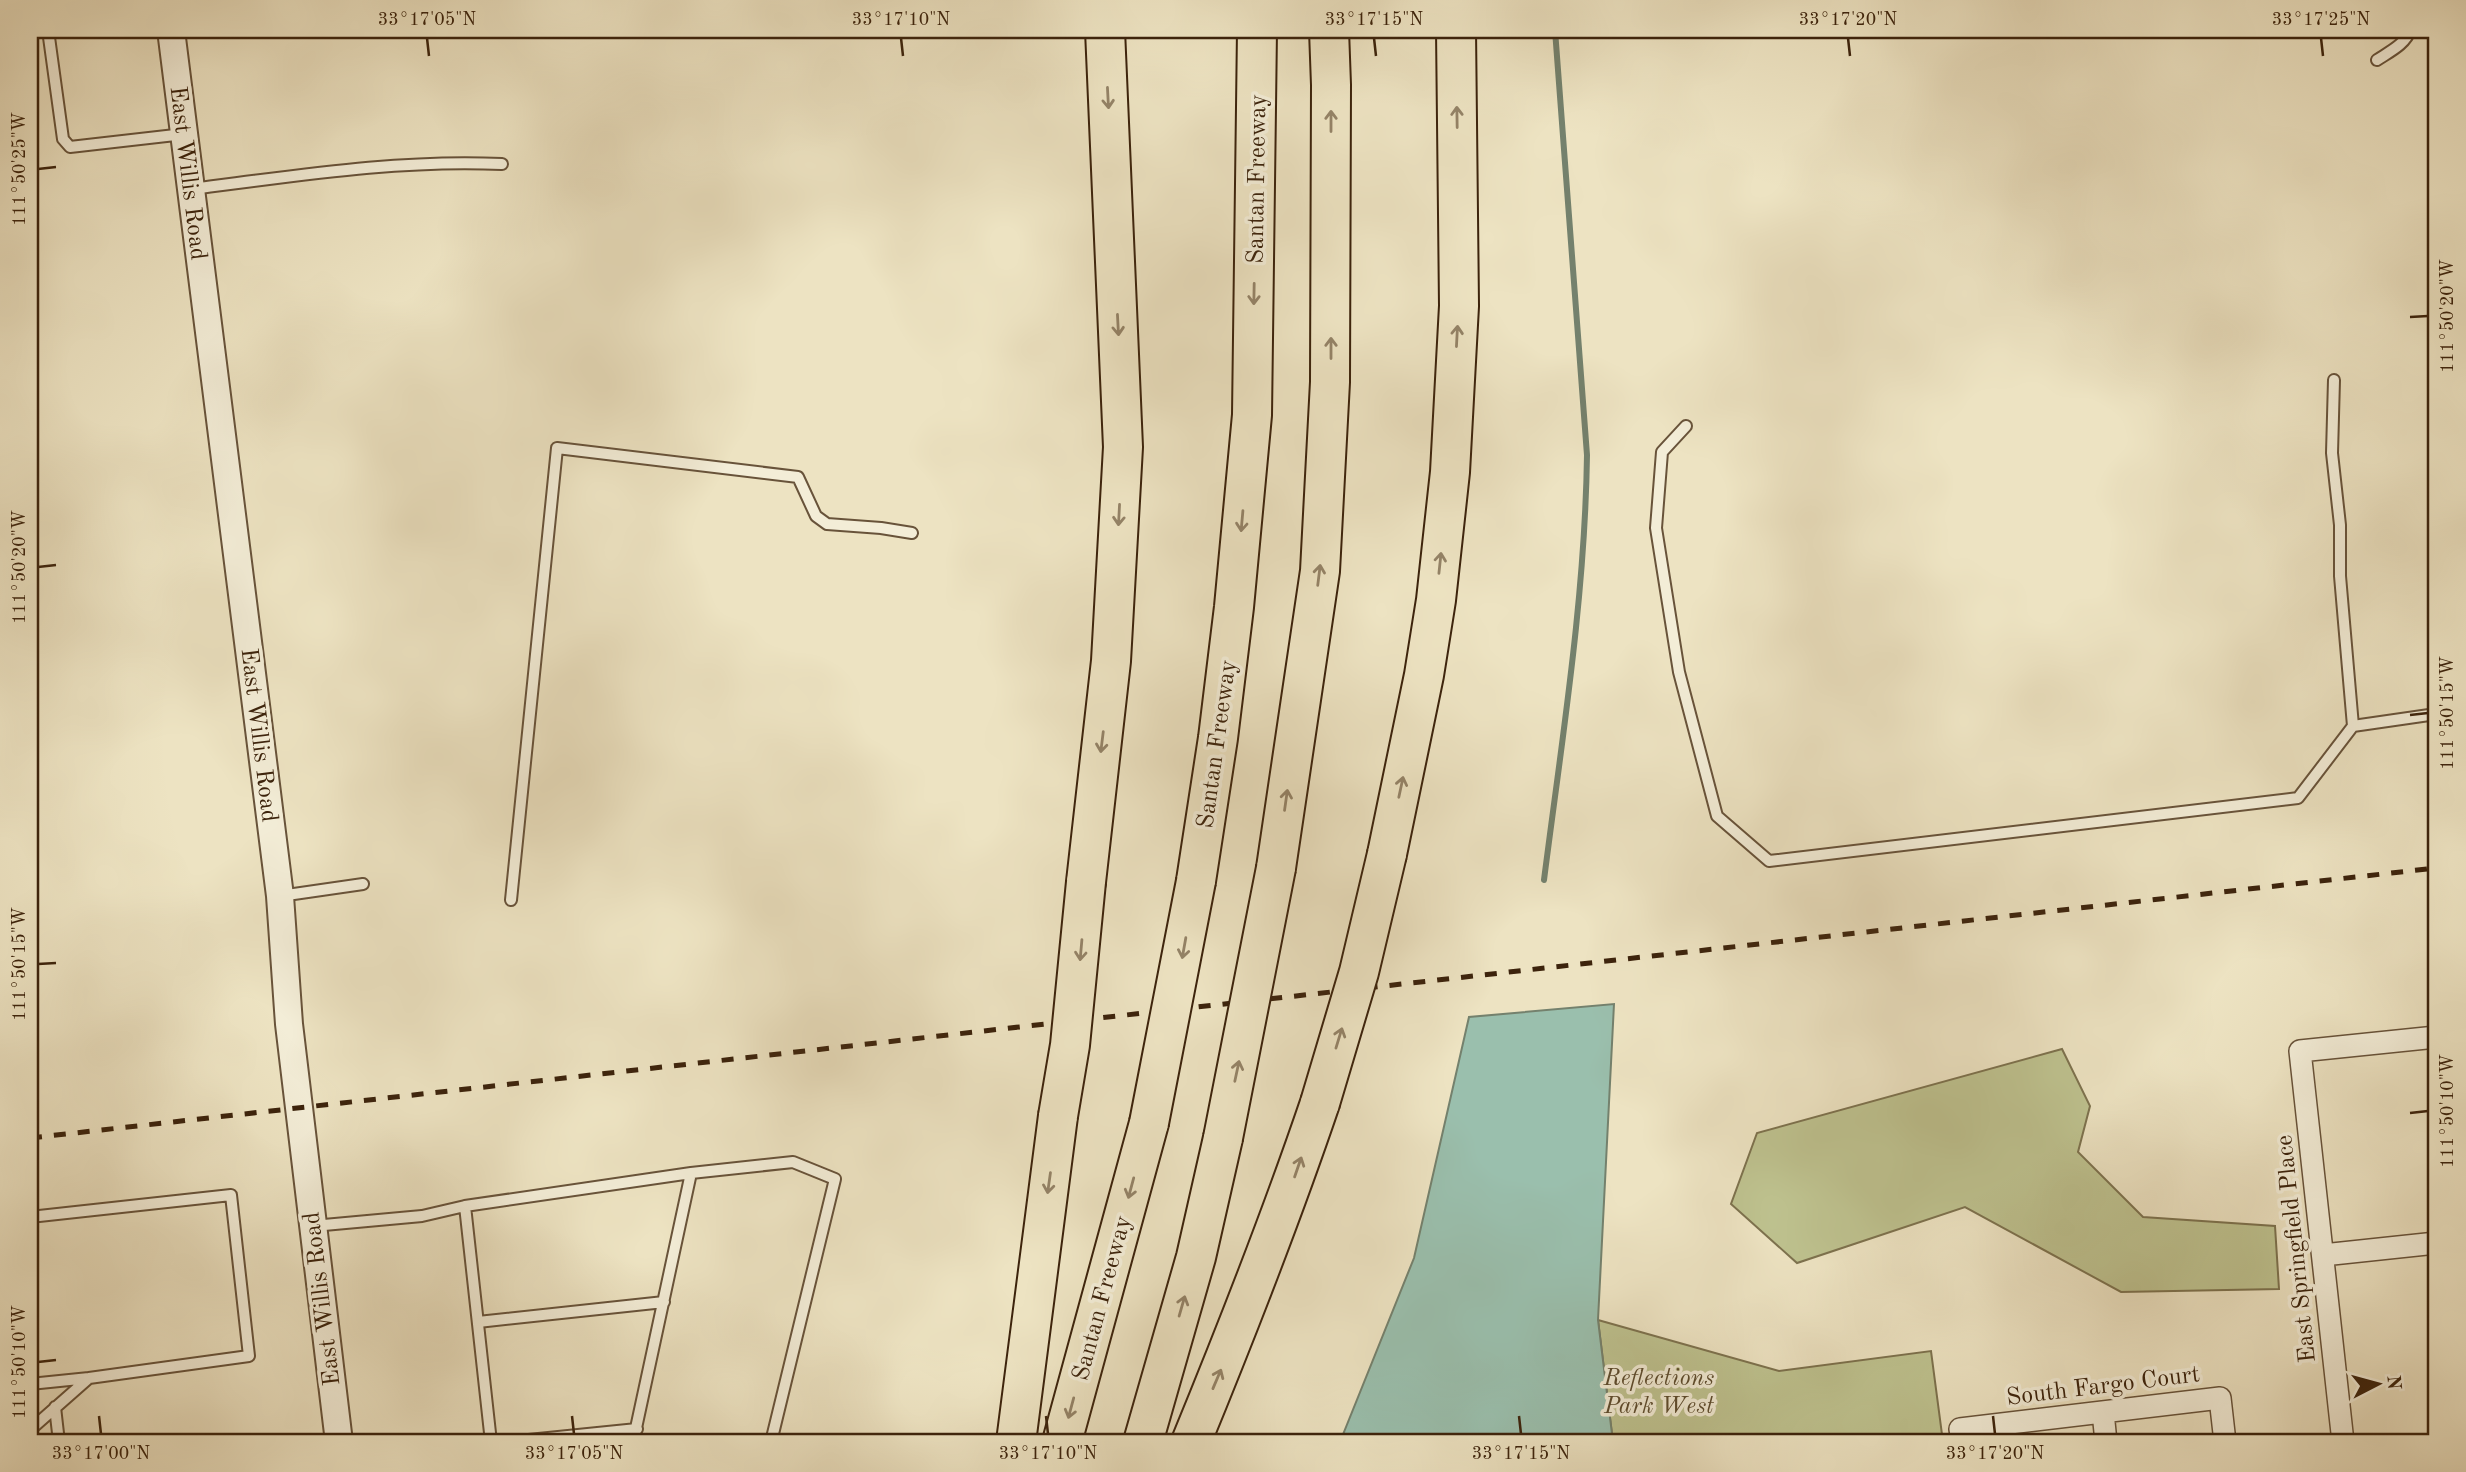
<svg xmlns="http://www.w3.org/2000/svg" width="2466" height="1472" viewBox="0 0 2466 1472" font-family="'Old Standard TT',serif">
  <rect width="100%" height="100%" fill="#ede3c2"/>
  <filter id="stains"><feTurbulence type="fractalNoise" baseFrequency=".00286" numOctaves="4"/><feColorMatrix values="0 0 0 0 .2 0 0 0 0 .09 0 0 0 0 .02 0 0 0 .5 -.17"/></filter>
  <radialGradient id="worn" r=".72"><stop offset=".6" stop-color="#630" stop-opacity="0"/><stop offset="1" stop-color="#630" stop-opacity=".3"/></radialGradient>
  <path fill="#bec28f" stroke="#7d724e" stroke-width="2" d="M 2062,1049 L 2090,1106 L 2078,1152 L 2143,1217 L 2275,1226 L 2279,1289 L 2121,1292 L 1965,1207 L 1797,1263 L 1731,1204 L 1757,1133 Z
    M 1598,1320 L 1779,1371 L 1931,1351 L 1943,1442 L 1613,1442 Z"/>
  <path fill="#9abfad" stroke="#74816d" stroke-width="2" d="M 1614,1004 L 1598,1320 L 1613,1442 L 1340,1442 L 1414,1258 L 1469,1017 Z"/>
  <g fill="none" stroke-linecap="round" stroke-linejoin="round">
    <path stroke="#74816d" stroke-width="6" d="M 1544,880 C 1562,739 1585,598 1587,455 L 1555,30"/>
    <defs>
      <path id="service" d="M 48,30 L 63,139 L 70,147 L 184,134
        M 2377,60 C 2389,52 2406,44 2410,30
        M 192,189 C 294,176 399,159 502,164
        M 2334,380 L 2332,453 L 2340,525 L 2340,576 L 2353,726 L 2436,714
        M 1686,426 L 1662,452 L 1656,528 L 1679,672 L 1717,816 L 1769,861 L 2298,798 L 2353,726
        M 280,896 L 363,884
        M 511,900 L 557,448 L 798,477 L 816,516 L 827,524 L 881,528 L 912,533
        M 30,1217 L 231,1195 L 249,1356 L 89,1378 L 30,1430
        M 313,1226 L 422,1216 L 465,1206
        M 478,1322 L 664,1302
        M 30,1384 L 89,1378
        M 55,1407 L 59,1442
        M 491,1442 L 465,1206 L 691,1173 L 793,1162 L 835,1179 L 771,1442
        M 508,1442 L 637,1429
        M 633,1442 L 691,1173"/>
      <path id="minor" d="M 2323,1255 L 2436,1243
        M 2103,1412 L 2106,1442
        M 1962,1442 L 1960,1429 L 2220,1398 L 2225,1442
        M 2343,1442 L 2300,1051 L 2436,1037"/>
      <path id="tertiary" d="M 171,30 L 280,896 L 289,1024 L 339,1442"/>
      <path id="motorway" d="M 1387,854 L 1424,675 L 1436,600 L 1450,472 L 1459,306 L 1456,30
        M 1276,868 L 1320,571 L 1330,382 L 1331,85 L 1329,30
        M 1196,881 L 1218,738 L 1234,607 L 1252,415 L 1257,30
        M 1086,882 L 1111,661 L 1123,447 L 1105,30
        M 1016,1442 L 1058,1116
        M 1062,1442 L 1149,1123
        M 1143,1442 L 1196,1257 L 1223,1138
        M 1191,1442 C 1237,1330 1281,1218 1320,1103"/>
    </defs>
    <use href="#service" stroke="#68533a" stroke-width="14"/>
    <use href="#minor" stroke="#68533a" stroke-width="24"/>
    <use href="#tertiary" stroke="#68533a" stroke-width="30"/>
    <use href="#motorway" stroke="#3c230c" stroke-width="42"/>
    <use href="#service" stroke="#f3edd7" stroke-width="10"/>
    <use href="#minor" stroke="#f3edd7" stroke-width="21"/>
    <use href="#tertiary" stroke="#f3edd7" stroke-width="26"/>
    <use href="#motorway" stroke="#ede3c2" stroke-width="38"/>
    <path stroke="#3c230c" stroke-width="5" stroke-dasharray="12 12" stroke-linecap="butt" d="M 30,1138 L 2436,868"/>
    <defs>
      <path id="motorway-bridge" d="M 1320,1103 L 1359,972 L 1387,854
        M 1058,1116 L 1070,1045 L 1086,882
        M 1149,1123 L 1196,881
        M 1223,1138 L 1276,868"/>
    </defs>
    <use href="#motorway-bridge" stroke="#3c230c" stroke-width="42" stroke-linecap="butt"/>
    <use href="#motorway-bridge" stroke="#ede3c2" stroke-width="38"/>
  </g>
  <defs><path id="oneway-shaft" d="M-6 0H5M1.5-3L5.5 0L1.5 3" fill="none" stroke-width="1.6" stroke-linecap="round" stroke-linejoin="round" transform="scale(1.75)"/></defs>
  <g stroke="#948367">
    <use href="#oneway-shaft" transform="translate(1108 98) rotate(87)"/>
    <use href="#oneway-shaft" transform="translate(1457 117) rotate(-91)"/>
    <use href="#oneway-shaft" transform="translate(1331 121) rotate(-90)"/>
    <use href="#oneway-shaft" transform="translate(1254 294) rotate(91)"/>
    <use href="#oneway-shaft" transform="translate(1118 325) rotate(87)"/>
    <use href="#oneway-shaft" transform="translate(1457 336) rotate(-87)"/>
    <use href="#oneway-shaft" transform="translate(1331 348) rotate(-90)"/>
    <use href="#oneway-shaft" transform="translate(1119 515) rotate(93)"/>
    <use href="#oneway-shaft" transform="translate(1242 521) rotate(95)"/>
    <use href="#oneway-shaft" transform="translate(1440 563) rotate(-84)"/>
    <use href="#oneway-shaft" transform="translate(1319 575) rotate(-83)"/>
    <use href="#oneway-shaft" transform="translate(1102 742) rotate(97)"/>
    <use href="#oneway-shaft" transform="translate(1401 787) rotate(-78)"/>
    <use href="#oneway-shaft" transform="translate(1286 800) rotate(-82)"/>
    <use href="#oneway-shaft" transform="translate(1184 948) rotate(100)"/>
    <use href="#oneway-shaft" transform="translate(1081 950) rotate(95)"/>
    <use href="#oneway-shaft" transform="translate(1339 1038) rotate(-73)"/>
    <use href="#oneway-shaft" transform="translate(1237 1071) rotate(-78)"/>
    <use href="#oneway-shaft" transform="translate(1298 1167) rotate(-71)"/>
    <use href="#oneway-shaft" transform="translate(1049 1183) rotate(98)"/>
    <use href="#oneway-shaft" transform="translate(1131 1188) rotate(105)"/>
    <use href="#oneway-shaft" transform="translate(1182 1306) rotate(-74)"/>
    <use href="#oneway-shaft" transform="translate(1217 1379) rotate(-67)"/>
    <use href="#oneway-shaft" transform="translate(1071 1408) rotate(105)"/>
  </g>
  <path fill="none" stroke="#3c230c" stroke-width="2.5" d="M 427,38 L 429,56M 901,38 L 903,56M 1374,38 L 1376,56M 1848,38 L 1850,56M 2321,38 L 2323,56M 38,169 L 56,167M 2410,317 L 2428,316M 38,567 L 56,565M 2410,715 L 2428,713M 38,964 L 56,963M 2410,1113 L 2428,1111M 38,1362 L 56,1360M 99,1416 L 101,1434M 572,1416 L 574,1434M 1046,1416 L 1048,1434M 1519,1416 L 1521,1434M 1993,1416 L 1995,1434"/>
  <g text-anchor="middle" stroke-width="7" stroke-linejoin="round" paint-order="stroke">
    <g font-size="24" fill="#3c230c" stroke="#f3edd7">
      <text transform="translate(189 173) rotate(83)" y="8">East Willis Road</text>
      <text transform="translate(1256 179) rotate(-89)" y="8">Santan Freeway</text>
      <text transform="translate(260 735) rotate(83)" y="8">East Willis Road</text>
      <text transform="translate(1216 744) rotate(-82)" y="8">Santan Freeway</text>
      <text transform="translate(2295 1249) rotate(-96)" y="8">East Springfield Place</text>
      <text transform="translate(1101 1298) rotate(-75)" y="8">Santan Freeway</text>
      <text transform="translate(321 1299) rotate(-97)" y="8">East Willis Road</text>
      <text transform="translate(2103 1385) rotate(-7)" y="8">South Fargo Court</text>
    </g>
    <g font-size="24" font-style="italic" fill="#5c4b2d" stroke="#f3edd7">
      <text x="1659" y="1385">Reflections<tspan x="1659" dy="28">Park West</tspan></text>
    </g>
  </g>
  <rect width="2466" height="1472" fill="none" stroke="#ede3c2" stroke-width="77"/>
  <g transform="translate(2378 1384) rotate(84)" stroke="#f3edd7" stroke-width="5" paint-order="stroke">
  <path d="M0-5L12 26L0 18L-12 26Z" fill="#3c230c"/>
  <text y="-10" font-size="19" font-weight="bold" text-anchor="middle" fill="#3c230c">N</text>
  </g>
  <rect x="38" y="38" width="2390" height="1396" fill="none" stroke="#3c230c" stroke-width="2.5"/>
  <g font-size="18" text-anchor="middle" fill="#3c230c">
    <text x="427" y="25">33°17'05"N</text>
    <text x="901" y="25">33°17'10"N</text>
    <text x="1374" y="25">33°17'15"N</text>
    <text x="1848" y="25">33°17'20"N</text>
    <text x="2321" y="25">33°17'25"N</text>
    <text transform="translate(19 169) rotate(-90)" y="6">111°50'25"W</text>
    <text transform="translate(2447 316) rotate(-90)" y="6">111°50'20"W</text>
    <text transform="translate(19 567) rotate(-90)" y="6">111°50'20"W</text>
    <text transform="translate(2447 713) rotate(-90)" y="6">111°50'15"W</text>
    <text transform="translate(19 964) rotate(-90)" y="6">111°50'15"W</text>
    <text transform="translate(2447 1111) rotate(-90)" y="6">111°50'10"W</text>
    <text transform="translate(19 1362) rotate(-90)" y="6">111°50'10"W</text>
    <text x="101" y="1459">33°17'00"N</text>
    <text x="574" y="1459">33°17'05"N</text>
    <text x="1048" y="1459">33°17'10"N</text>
    <text x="1521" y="1459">33°17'15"N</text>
    <text x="1995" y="1459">33°17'20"N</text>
  </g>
  <rect width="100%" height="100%" filter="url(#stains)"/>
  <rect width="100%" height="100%" fill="url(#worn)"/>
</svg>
